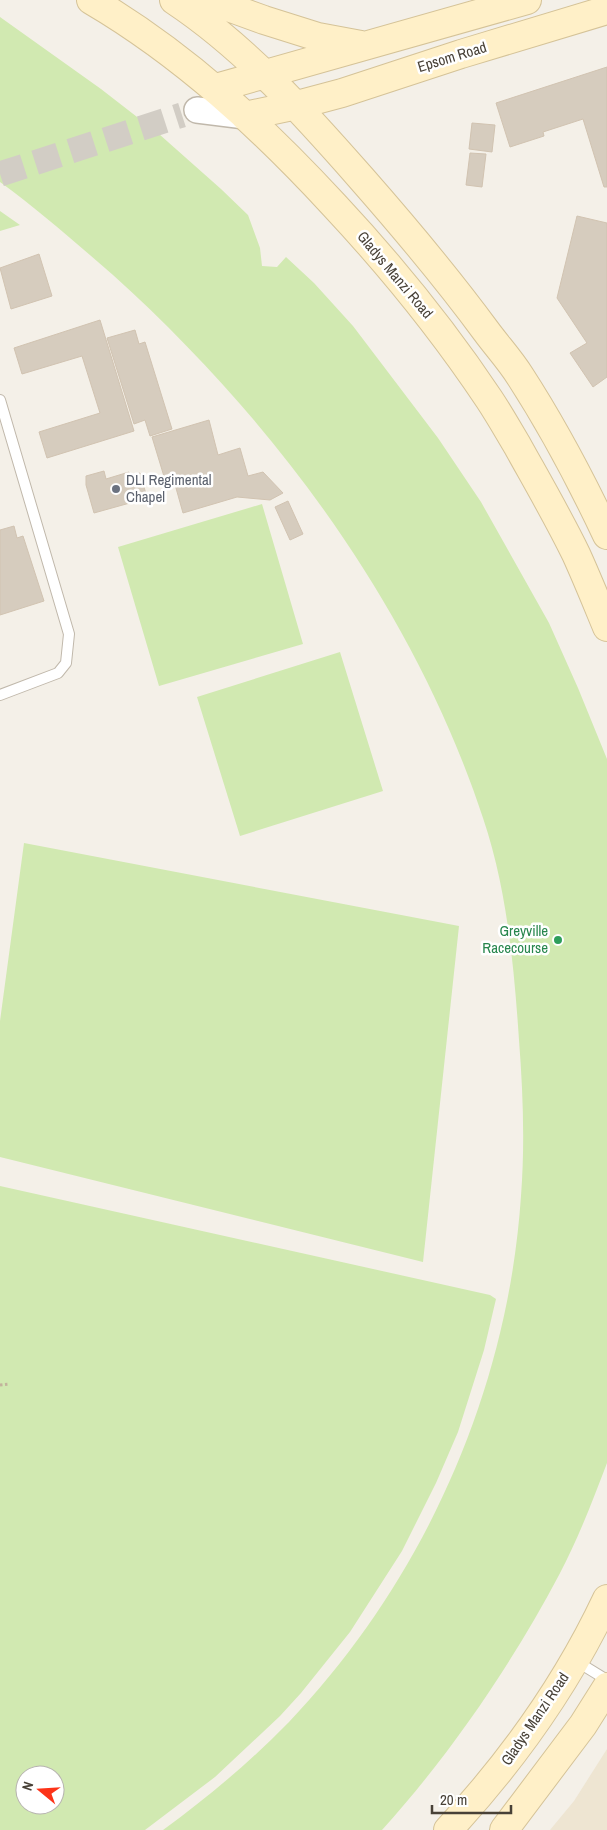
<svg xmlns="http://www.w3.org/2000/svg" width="607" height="1830" viewBox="0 0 607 1830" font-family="'Archivo Narrow',sans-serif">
  <rect width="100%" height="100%" fill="#f4f0e8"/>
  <path fill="#eee5d2" d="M 607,1749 L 607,1830 L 550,1830 L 574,1801 Z"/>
  <path fill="#d1e9b1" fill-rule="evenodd" d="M 0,17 L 101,89 L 159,134 L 221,189 L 248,215 L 260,248 L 262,266 L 277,267 L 286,257 L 314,283 L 353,326 L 438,438 L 481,502 L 549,623 L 578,688 L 607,759 L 607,1463 C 593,1500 578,1539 559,1575 C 512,1664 449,1756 382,1830 L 163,1830 C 208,1797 250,1762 289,1722 C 424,1580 508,1391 521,1196 C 525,1144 523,1092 519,1040 C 514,966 507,889 483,818 C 414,609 276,422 113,275 C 76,243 40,211 0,182 Z
    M 0,211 L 20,225 L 0,231 Z
    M 262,504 L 303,644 L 159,686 L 118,547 Z
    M 340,652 L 383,791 L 240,836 L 197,697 Z
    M 24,843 L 459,926 L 423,1262 L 0,1157 L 0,1021 Z
    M 0,1186 L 490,1295 L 496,1299 L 484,1350 L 458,1432 L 436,1483 L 402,1551 L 350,1632 L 301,1693 L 280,1716 L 215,1777 L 145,1830 L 0,1830 ZM 25,1775 L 55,1775 L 55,1805 L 25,1805 Z"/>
  <path fill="#d6ccbe" stroke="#d1c3b1" d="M 607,67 L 607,187 L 604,187 L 583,119 L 543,132 L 544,136 L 510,147 L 496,103 Z
    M 472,123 L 495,125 L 492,152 L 469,149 Z
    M 470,153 L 486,154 L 482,187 L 466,185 Z
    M 577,216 L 607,223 L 607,377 L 593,387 L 570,353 L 587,343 L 557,298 Z
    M 39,254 L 52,296 L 11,309 L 0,268 Z
    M 100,320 L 134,431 L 47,458 L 39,432 L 100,413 L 82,356 L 22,374 L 14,348 Z
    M 135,330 L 139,344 L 145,342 L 172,429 L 150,436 L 145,420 L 134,424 L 107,338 Z
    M 209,420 L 218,455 L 240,448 L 248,476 L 263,472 L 283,493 L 270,500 L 237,497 L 183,513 L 174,481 L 166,483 L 152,437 Z
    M 104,471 L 106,479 L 129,472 L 130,476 L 140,473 L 146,494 L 136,496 L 137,501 L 94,513 L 86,485 L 86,476 Z
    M 288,501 L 303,534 L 290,540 L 275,507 Z
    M 14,526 L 17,538 L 23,536 L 44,601 L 0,615 L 0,530 Z"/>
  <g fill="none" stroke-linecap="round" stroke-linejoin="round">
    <path stroke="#d2cdc5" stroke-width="25" stroke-dasharray="25 12" stroke-linecap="butt" d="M 0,174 L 182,115"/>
    <defs>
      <path id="service" d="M 0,400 L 69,634 L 66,663 L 58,673 L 0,695
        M 576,1661 L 607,1680"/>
      <path id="tertiary" d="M 197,110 L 245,116"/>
      <path id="secondary" d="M 91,0 C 183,54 262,127 334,205 C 391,266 443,330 489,399 C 499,414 508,430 517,445 C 537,481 558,517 576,554 C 587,578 597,603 607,627
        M 174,0 C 246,48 305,114 362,179 C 405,228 447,278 486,331 C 497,346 510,360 520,376 C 553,427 581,480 607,535
        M 209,0 L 264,20 L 318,37 L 361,45
        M 216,88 L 527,0
        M 245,116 L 297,105 L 342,93 L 461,54 L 607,10
        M 448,1830 C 512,1761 567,1684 607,1599
        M 504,1830 L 583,1725 L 607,1687"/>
    </defs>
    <use href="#service" stroke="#c0b8ab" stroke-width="12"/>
    <use href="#tertiary" stroke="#c0b8ab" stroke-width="28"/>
    <use href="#secondary" stroke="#d5c398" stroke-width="30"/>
    <path stroke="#c2b39c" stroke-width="3" stroke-dasharray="2.5 2.5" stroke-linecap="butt" d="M 0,1385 L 9,1384"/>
    <use href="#service" stroke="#fff" stroke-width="10"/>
    <use href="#tertiary" stroke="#fff" stroke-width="25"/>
    <use href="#secondary" stroke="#fff0c8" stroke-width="28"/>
  </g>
  <circle fill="#6b7280" stroke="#fff" stroke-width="2" cx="116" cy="489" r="5"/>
  <circle fill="#2e9e5b" stroke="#fff" stroke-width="2" cx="558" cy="940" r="5"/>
  <g text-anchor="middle" stroke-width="5" stroke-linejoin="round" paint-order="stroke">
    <g font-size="15" fill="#484137" stroke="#fff">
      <text transform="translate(452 57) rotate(-17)" y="5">Epsom Road</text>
      <text transform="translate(395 275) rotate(50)" y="5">Gladys Manzi Road</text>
      <text transform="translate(535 1719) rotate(-56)" y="5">Gladys Manzi Road</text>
    </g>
    <g font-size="15" fill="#5b616d" stroke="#fff" text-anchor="start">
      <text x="126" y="485">DLI Regimental<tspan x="126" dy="17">Chapel</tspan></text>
    </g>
    <g font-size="15" fill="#27864d" stroke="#fff" text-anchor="end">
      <text x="548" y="936">Greyville<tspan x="548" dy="17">Racecourse</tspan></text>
    </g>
  </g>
  <g transform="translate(40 1790) rotate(288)"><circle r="24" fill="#ffffff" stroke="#b6b3af"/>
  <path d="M0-4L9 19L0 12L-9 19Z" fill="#fc3318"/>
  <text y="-8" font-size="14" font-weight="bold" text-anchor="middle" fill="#484137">N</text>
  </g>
  <path d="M432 1805v8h79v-8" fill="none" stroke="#484137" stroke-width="2.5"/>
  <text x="440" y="1805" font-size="15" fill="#484137" stroke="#ffffff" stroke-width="4" paint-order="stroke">20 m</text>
</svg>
